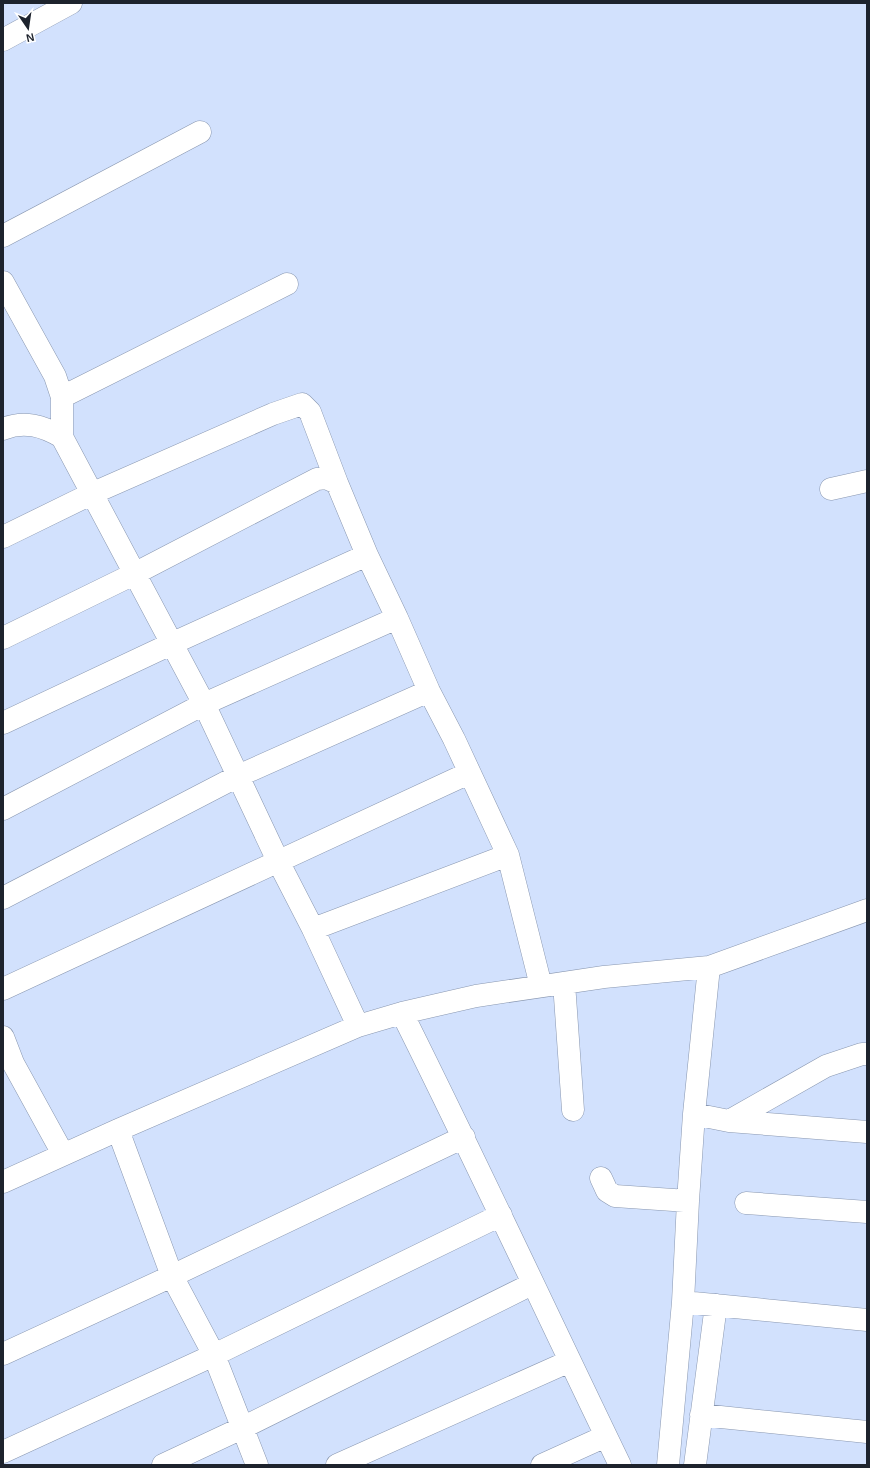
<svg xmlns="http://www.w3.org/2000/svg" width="870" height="1468" viewBox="0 0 870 1468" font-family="Helvetica,sans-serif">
  <rect width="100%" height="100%" fill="#d2e1fd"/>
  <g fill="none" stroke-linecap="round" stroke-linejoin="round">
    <defs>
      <path id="minor" d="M 3,40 L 71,3
        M 3,236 L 200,132
        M 3,282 L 55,376 L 62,397 L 62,437
        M 62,397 L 287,284
        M 3,429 C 24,420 43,426 62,437 L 204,704 L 278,861 L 313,929 L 358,1026
        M 831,489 L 867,481
        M 3,537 L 91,494 L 273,414 L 302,404 L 310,412 L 337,483
        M 3,638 L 134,574 L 317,479 L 326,478 L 337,483 L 367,555 L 397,618 L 429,691 L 454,739 L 508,855 L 541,986
        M 3,723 L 171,644 L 367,555
        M 3,809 L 204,704 L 397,618
        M 3,898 L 238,776 L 429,691
        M 313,929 L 508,855
        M 564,983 L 573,1110
        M 3,989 L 469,773
        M 402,1013 C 477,1163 547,1314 620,1465
        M 3,1037 L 13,1063 L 63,1154
        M 694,1114 L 729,1121 L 867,1132
        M 729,1121 L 826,1066 L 862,1054 L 867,1054
        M 118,1130 L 172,1276 L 214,1355 L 257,1465
        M 601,1178 L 607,1191 L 615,1196 L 688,1201
        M 3,1182 L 118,1130 L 358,1026 L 402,1013 L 476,996 L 604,977 L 709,967 L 867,910
        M 746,1203 L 867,1212
        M 683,1302 L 867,1320
        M 3,1354 L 172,1276 L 464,1137
        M 701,1415 L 867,1432
        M 3,1452 L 214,1355 L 501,1215
        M 163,1465 L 242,1428 L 532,1284
        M 337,1465 L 570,1361
        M 542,1465 L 606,1436
        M 668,1465 L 683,1302 L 688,1201 L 694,1114 L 709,967
        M 695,1465 L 716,1305"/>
    </defs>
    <use href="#minor" stroke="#8997b0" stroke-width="23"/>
    <use href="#minor" stroke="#fff" stroke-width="22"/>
  </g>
  <rect width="870" height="1468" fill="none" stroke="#1d232d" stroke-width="8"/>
  <g transform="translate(28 28) rotate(167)" stroke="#ffffff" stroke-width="3" paint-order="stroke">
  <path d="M0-3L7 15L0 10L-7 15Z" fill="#1d232d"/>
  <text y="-6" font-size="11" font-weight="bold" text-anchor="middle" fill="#1d232d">N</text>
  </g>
</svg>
